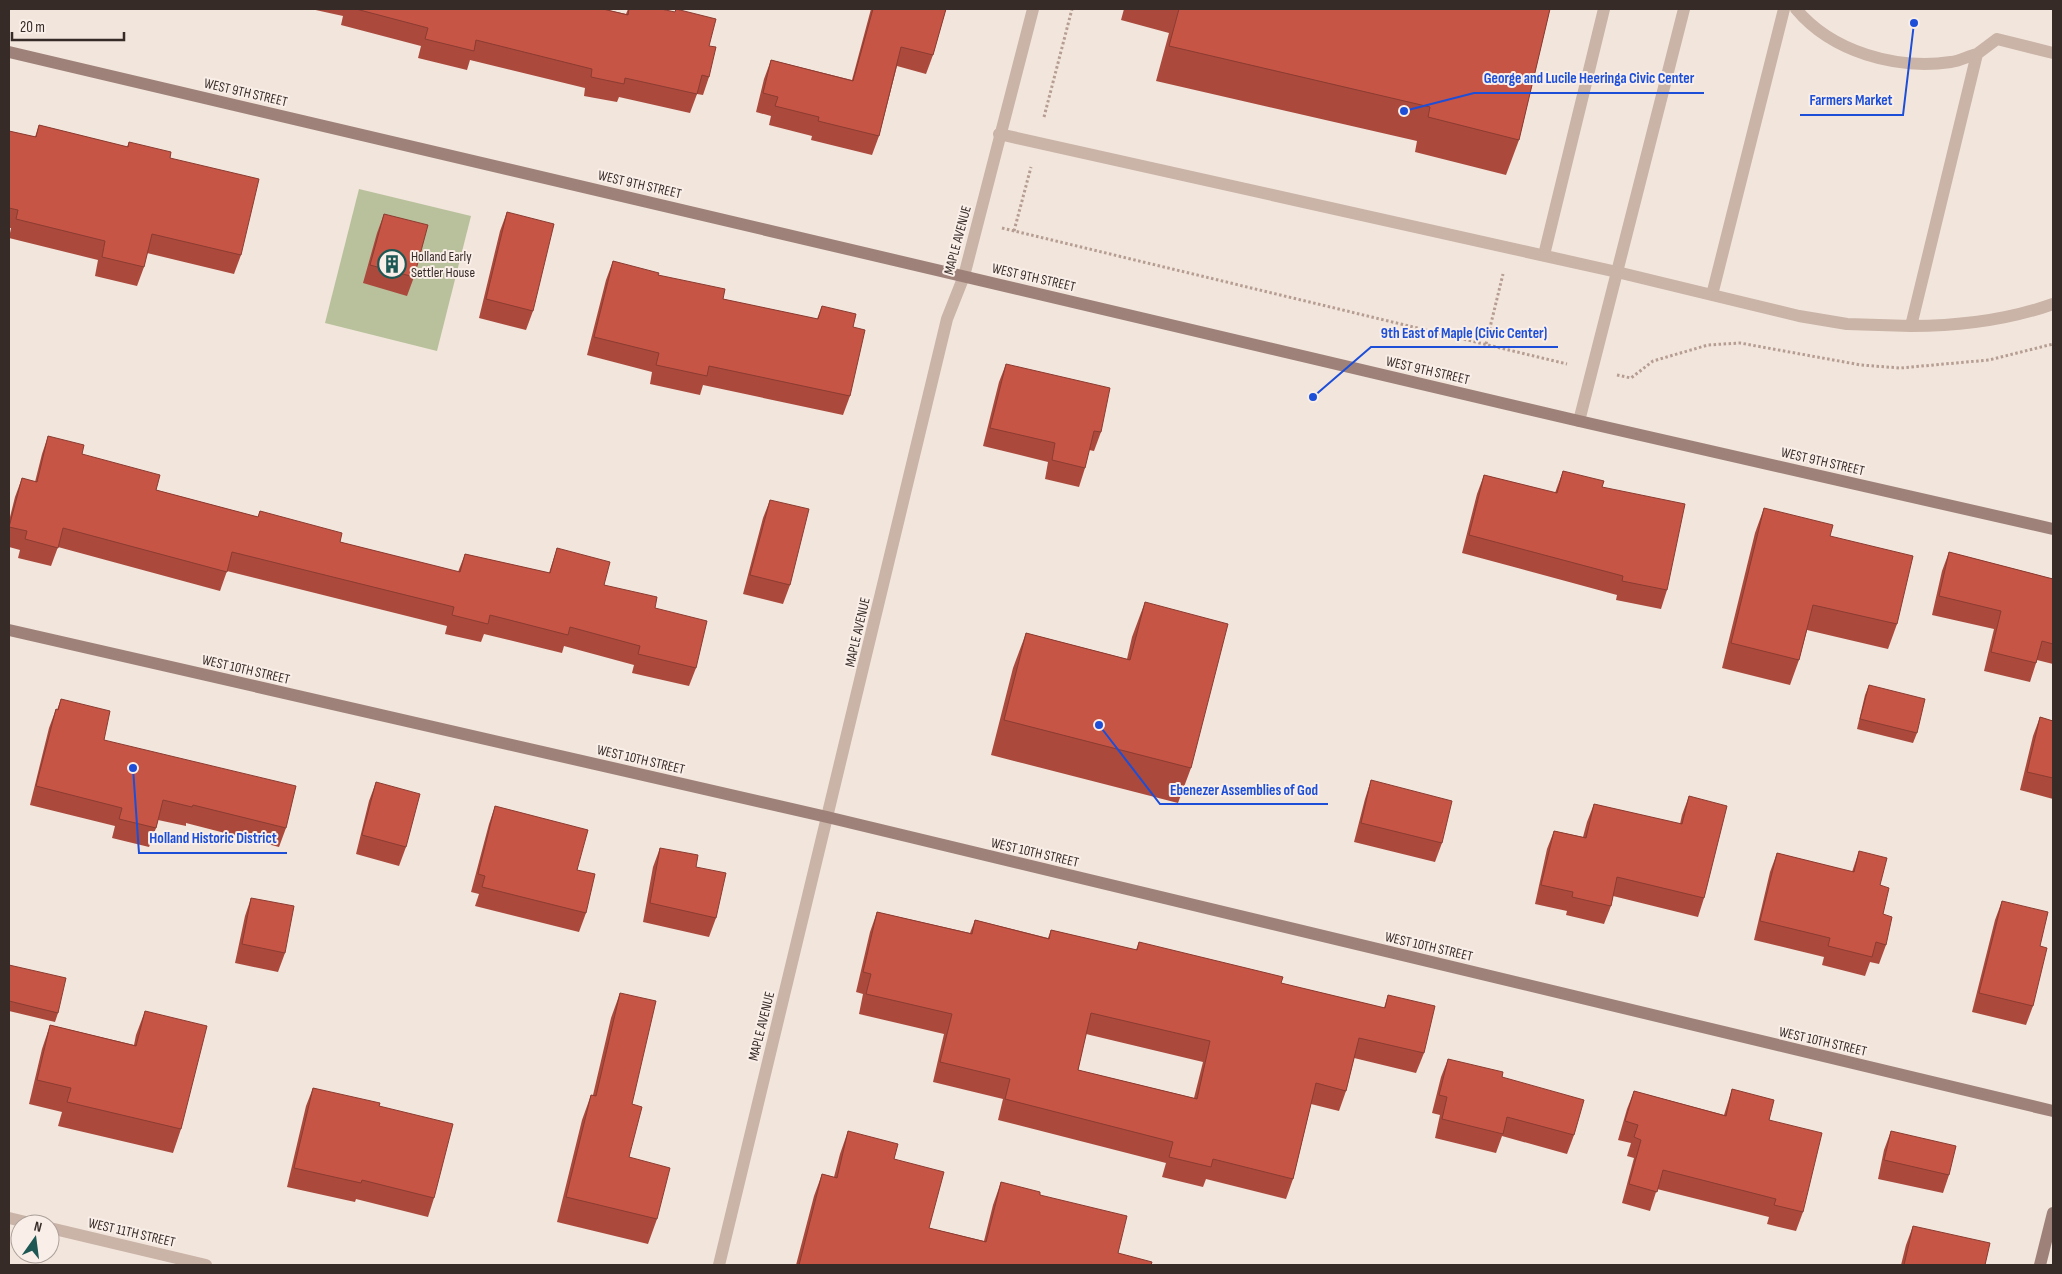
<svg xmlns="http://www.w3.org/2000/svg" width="2062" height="1274" viewBox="0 0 2062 1274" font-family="'Sofia Sans Condensed',sans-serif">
  <rect width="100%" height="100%" fill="#f2e5dc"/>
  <path fill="#b9c19c" d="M 359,189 L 471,216 L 437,351 L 325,323 Z"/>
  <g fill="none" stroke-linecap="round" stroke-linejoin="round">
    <path stroke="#b69d92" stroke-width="3" stroke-dasharray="2.5 2.5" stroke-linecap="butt" d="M 1044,117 L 1072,9
      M 1002,228 L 1567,364
      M 1014,231 L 1031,167
      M 1486,344 L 1503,274
      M 1617,375 L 1631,378 L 1653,361 L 1708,345 L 1740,343 L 1861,365 L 1900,368 L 1989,360 L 2053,344"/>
    <path stroke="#cab3a7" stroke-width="12" d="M 1684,9 L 1617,272 L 1712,295 L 1784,9
      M 1796,9 C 1832,52 1896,70 1951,62 C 1960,61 1968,56 1977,54
      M 2053,53 L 1997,39 L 1977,54 L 1911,326 C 1959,326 2008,320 2053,304
      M 999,134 L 1617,272 L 1579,421
      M 1544,255 L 1604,9
      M 1712,295 L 1799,316 L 1847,324 L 1911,326"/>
    <path stroke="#cab3a7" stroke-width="12" d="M 9,1218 L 34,1224
      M 50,1228 L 206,1265
      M 719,1265 L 947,319 L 964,276 L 1033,9"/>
    <path stroke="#9e8279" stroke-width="12" d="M 9,52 L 1579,421 L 2053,529
      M 9,630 L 827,817 L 2053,1111
      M 2040,1265 L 2053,1213"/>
  </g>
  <path fill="#aa493c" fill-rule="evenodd" d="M 311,9 L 603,9 L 626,14 L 628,9 L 661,9 L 709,46 L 709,77 L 703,95 L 697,94 L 690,113 L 619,97 L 617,102 L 584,96 L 585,88 L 470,60 L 467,70 L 418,58 L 421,46 L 341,25 L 343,16 Z
    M 871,9 L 946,9 L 933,55 L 926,74 L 897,66 L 879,136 L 872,155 L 811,140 L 812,136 L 769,125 L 771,116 L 756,112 L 764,79 L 771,60 L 852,80 Z
    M 1124,9 L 1550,9 L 1519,140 L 1506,175 L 1415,152 L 1417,141 L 1156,81 L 1169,33 L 1121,20 Z
    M 39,125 L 127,147 L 129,142 L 170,158 L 241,255 L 234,274 L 147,253 L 144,267 L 137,286 L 95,276 L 98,260 L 9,238 L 11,228 L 9,228 L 9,131 L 35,137 Z
    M 507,212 L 533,311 L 526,330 L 479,318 L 500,231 Z
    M 384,214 L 414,277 L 407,296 L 363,283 L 377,233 Z
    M 613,261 L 658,275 L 723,299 L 817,319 L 822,306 L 853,327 L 850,396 L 843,415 L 703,385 L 700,395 L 650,384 L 652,372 L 587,355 L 606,280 Z
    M 1006,364 L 1101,432 L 1094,451 L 1089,450 L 1085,468 L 1079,487 L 1045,479 L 1048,462 L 983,446 L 999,382 Z
    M 48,436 L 82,454 L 156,490 L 258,517 L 260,511 L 340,542 L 458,572 L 465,554 L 549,573 L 557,548 L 604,585 L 655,608 L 696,668 L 689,686 L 632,673 L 634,665 L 564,646 L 562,653 L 484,634 L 481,642 L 445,634 L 447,626 L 227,571 L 220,591 L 58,547 L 51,566 L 18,558 L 20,550 L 9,547 L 9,521 L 15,497 L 22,478 L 35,482 L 42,454 Z
    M 1563,471 L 1602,487 L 1667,590 L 1661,609 L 1616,600 L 1617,595 L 1462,553 L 1477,494 L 1484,475 L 1555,493 Z
    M 770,500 L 790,585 L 783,604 L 743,594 L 763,518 Z
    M 1764,508 L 1830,536 L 1897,624 L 1888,649 L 1807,630 L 1799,660 L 1790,685 L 1722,668 L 1755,533 Z
    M 1949,552 L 2053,579 L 2053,664 L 2037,660 L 2030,682 L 1984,671 L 1994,629 L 1932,615 L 1942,571 Z
    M 1145,602 L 1191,768 L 1178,803 L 991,755 L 1013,668 L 1026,633 L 1127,659 L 1132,637 Z
    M 1869,685 L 1917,733 L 1913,743 L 1857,729 L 1865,695 Z
    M 61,699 L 104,740 L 286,828 L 279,847 L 186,823 L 186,826 L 158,820 L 156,828 L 149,847 L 112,838 L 115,826 L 30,805 L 49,728 L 56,709 L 57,710 Z
    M 2040,717 L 2053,721 L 2053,799 L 2020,790 L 2033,736 Z
    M 1371,780 L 1442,843 L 1435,862 L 1354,842 L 1365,799 Z
    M 376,782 L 406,847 L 399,866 L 356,854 L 369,801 Z
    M 1689,796 L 1704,898 L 1698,917 L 1613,896 L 1611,906 L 1604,924 L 1566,915 L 1567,911 L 1535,904 L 1547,849 L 1554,831 L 1583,837 L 1587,822 L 1594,804 L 1680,824 L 1682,815 Z
    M 495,806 L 577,870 L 586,913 L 579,932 L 475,906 L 479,894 L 471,892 L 489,824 Z
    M 660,848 L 696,867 L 716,918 L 709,937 L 643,922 L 653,867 Z
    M 1859,851 L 1880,885 L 1886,945 L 1879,964 L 1870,962 L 1865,976 L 1822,965 L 1824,957 L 1754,940 L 1770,872 L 1777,853 L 1852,872 Z
    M 251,898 L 285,953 L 278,972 L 235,963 L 245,916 Z
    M 2002,901 L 2040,946 L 2033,1006 L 2026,1025 L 1972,1012 L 1995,920 Z
    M 877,912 L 970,933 L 975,920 L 1048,938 L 1051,930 L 1136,950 L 1139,942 L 1281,983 L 1384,1008 L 1388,995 L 1424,1053 L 1416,1073 L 1354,1058 L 1346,1091 L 1339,1111 L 1311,1104 L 1293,1179 L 1286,1199 L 1206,1179 L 1203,1187 L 1162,1177 L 1166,1163 L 998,1120 L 1003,1099 L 933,1082 L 944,1034 L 859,1014 L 863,994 L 856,992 L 870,932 ZM 1086,1034 L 1203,1062 L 1194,1098 L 1078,1070 Z
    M 9,965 L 58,1013 L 55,1022 L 9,1011 Z
    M 620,993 L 632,1104 L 629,1157 L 657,1219 L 648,1244 L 557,1222 L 582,1120 L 591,1095 L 593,1095 L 611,1018 Z
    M 145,1011 L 181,1129 L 173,1153 L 58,1126 L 62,1112 L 29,1104 L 42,1049 L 50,1025 L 134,1045 L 136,1035 Z
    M 1448,1059 L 1502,1077 L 1574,1135 L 1567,1154 L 1502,1136 L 1496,1153 L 1435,1138 L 1440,1115 L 1432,1113 L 1441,1077 Z
    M 313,1088 L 379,1106 L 434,1198 L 428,1217 L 356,1199 L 355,1202 L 287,1187 L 306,1106 Z
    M 1732,1089 L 1769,1120 L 1803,1212 L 1796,1231 L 1767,1224 L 1769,1217 L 1657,1189 L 1650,1211 L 1622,1203 L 1634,1158 L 1627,1156 L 1631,1143 L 1618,1140 L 1627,1109 L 1634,1091 L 1724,1115 Z
    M 848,1131 L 894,1159 L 929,1228 L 984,1241 L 993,1205 L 1001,1182 L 1040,1195 L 1118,1253 L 1151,1265 L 796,1265 L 814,1196 L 822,1174 L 834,1177 L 840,1154 Z
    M 1891,1131 L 1949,1175 L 1943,1193 L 1878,1179 L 1884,1150 Z
    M 1913,1226 L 1985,1265 L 1901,1265 L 1906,1245 Z"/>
  <path fill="#c65546" stroke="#8b3c31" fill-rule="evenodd" d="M 356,9 L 603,9 L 628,15 L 629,9 L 661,9 L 675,12 L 676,9 L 716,19 L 709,46 L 716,47 L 709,77 L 702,75 L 697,94 L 625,78 L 624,84 L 591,77 L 592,69 L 476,40 L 474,51 L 425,39 L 428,28 Z
    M 873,9 L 946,9 L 933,55 L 901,47 L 879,136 L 818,121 L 819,117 L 775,106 L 778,97 L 763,93 L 771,60 L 853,81 Z
    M 1179,9 L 1550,9 L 1519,140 L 1428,117 L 1430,107 L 1169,46 Z
    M 39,125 L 128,147 L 129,142 L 171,152 L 170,158 L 259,179 L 241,255 L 152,234 L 144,267 L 102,257 L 105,241 L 16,219 L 18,210 L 9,208 L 9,131 L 36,137 Z
    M 507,212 L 554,224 L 533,311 L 486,299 Z
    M 384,214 L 428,225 L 414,277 L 370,265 Z
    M 613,261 L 659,273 L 658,275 L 725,289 L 723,299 L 818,319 L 822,306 L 856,314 L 853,327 L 865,330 L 850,396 L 709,366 L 707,376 L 656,365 L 659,353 L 594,337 Z
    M 1006,364 L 1110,388 L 1101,432 L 1094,431 L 1085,468 L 1052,460 L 1055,443 L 990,428 Z
    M 48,436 L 84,445 L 82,454 L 160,475 L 156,490 L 258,517 L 260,511 L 342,533 L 340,542 L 460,572 L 465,554 L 550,573 L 557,548 L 610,562 L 604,585 L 657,597 L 655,608 L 707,621 L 696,668 L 638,654 L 640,646 L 570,627 L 568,635 L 490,615 L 488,624 L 452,615 L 454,607 L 232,552 L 227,572 L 63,528 L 58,548 L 25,539 L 27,531 L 9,527 L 22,478 L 37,482 Z
    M 1563,471 L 1604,481 L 1602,487 L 1685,504 L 1667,590 L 1622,581 L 1623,576 L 1469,535 L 1484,475 L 1557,493 Z
    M 770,500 L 809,509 L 790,585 L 750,575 Z
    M 1764,508 L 1833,525 L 1830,536 L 1913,556 L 1897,624 L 1813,605 L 1799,660 L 1731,643 Z
    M 1949,552 L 2053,579 L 2053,644 L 2042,641 L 2036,663 L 1991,652 L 2001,611 L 1939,596 Z
    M 1145,602 L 1228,624 L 1191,768 L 1004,720 L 1026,633 L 1130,660 Z
    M 1869,685 L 1925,699 L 1917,733 L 1860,719 Z
    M 61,699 L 110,711 L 104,740 L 296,786 L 286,828 L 193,805 L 192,807 L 163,800 L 156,828 L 119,819 L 122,808 L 36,786 L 56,709 L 58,710 Z
    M 2040,717 L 2053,721 L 2053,778 L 2027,772 Z
    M 1371,780 L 1452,801 L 1442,843 L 1361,823 Z
    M 376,782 L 420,794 L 406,847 L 362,835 Z
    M 1689,796 L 1727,806 L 1704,898 L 1617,877 L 1611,906 L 1572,897 L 1573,892 L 1541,885 L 1554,831 L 1586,838 L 1594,804 L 1682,824 Z
    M 495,806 L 588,830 L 577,870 L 595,874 L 586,913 L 482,887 L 485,876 L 478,874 Z
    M 660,848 L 698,855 L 696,867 L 726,873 L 716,918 L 650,903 Z
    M 1859,851 L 1887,858 L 1880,885 L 1889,888 L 1883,914 L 1892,917 L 1886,945 L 1876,942 L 1872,957 L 1828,946 L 1830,938 L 1760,921 L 1777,853 L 1854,872 Z
    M 251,898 L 294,906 L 285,953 L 242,944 Z
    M 2002,901 L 2048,912 L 2040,946 L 2047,948 L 2033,1006 L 1979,993 Z
    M 877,912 L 972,934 L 975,920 L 1049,939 L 1051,930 L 1137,950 L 1139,942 L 1283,977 L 1281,983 L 1385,1008 L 1388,995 L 1435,1006 L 1424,1053 L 1359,1038 L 1346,1091 L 1316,1083 L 1293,1179 L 1213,1159 L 1211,1167 L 1169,1157 L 1173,1142 L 1005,1099 L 1010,1079 L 940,1062 L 952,1014 L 866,994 L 871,974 L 863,972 ZM 1091,1013 L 1210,1041 L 1197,1099 L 1078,1070 Z
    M 9,965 L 66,978 L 58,1013 L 9,1001 Z
    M 620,993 L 656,1001 L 632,1104 L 642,1107 L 629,1157 L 670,1168 L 657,1219 L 566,1197 L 591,1095 L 596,1096 Z
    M 145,1011 L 207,1026 L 181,1129 L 67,1102 L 71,1088 L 37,1080 L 50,1025 L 136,1046 Z
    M 1448,1059 L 1503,1072 L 1502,1077 L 1584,1100 L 1574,1135 L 1507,1117 L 1503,1134 L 1442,1119 L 1447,1097 L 1439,1095 Z
    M 313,1088 L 380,1103 L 379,1106 L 453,1124 L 434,1198 L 362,1180 L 361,1183 L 294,1168 Z
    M 1732,1089 L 1774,1100 L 1769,1120 L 1822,1133 L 1803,1212 L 1774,1205 L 1776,1199 L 1663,1170 L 1657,1192 L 1629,1184 L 1641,1140 L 1634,1137 L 1638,1125 L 1625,1121 L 1634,1091 L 1726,1116 Z
    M 848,1131 L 898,1144 L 894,1159 L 944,1172 L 929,1228 L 986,1242 L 1001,1182 L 1040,1192 L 1040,1195 L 1127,1216 L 1118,1253 L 1152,1262 L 1151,1265 L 799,1265 L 822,1174 L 837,1178 Z
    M 1891,1131 L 1956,1146 L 1949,1175 L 1884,1160 Z
    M 1913,1226 L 1990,1243 L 1985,1265 L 1904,1265 Z"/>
  <defs>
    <symbol id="building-ring" viewBox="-11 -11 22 22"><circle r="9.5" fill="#faefe8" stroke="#1d5855" stroke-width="1.5"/><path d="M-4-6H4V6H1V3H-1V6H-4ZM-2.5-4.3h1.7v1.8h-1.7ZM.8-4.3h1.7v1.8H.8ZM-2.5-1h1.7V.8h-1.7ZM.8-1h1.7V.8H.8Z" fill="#1d5855"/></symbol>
  </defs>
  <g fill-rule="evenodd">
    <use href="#building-ring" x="376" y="248" width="32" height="32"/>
  </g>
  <g text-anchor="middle" stroke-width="4" stroke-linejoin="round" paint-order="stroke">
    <g font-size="14" fill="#372b28" stroke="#faefe8">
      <text transform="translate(246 92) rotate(13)" y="5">WEST 9TH STREET</text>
      <text transform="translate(640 184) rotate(13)" y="5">WEST 9TH STREET</text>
      <text transform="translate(957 240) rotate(-75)" y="5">MAPLE AVENUE</text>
      <text transform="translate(1034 277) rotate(13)" y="5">WEST 9TH STREET</text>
      <text transform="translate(1428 370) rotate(13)" y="5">WEST 9TH STREET</text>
      <text transform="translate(1823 461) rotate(13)" y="5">WEST 9TH STREET</text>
      <text transform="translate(857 632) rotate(-77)" y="5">MAPLE AVENUE</text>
      <text transform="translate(246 669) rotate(13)" y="5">WEST 10TH STREET</text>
      <text transform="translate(641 759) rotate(13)" y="5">WEST 10TH STREET</text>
      <text transform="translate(1035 852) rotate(13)" y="5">WEST 10TH STREET</text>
      <text transform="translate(1429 946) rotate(13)" y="5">WEST 10TH STREET</text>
      <text transform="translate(761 1026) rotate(-76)" y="5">MAPLE AVENUE</text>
      <text transform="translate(1823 1041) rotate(13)" y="5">WEST 10TH STREET</text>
      <text transform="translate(132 1232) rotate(13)" y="5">WEST 11TH STREET</text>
    </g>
    <g font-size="14" fill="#372b28" stroke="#faefe8" text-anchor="start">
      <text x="411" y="261">Holland Early<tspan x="411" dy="16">Settler House</tspan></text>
    </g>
  </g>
  <path fill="none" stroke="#1d4ed8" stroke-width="2" d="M1404 111L1474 93H1704M1914 23L1903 115H1800M1313 397L1371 347H1558M1099 725L1160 804H1328M133 768L139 853H287"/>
  <g fill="#1d4ed8" stroke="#faefe8" stroke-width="2">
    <circle cx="1404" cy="111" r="5"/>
    <circle cx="1914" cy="23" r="5"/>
    <circle cx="1313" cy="397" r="5"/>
    <circle cx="1099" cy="725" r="5"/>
    <circle cx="133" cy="768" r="5"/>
  </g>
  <g font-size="15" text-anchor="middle" font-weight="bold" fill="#1d4ed8" stroke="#faefe8" stroke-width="4" stroke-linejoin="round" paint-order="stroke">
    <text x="1589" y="83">George and Lucile Heeringa Civic Center</text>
    <text x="1851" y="105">Farmers Market</text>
    <text x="1464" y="338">9th East of Maple (Civic Center)</text>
    <text x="1244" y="795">Ebenezer Assemblies of God</text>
    <text x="213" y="843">Holland Historic District</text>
  </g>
  <rect width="2062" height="1274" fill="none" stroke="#372b28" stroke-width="20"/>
  <g transform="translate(35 1239) rotate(14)"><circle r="24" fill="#faefe8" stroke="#aca19b"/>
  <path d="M0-4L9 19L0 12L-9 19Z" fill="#1d5855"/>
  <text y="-8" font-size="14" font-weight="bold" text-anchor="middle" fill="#372b28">N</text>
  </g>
  <path d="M12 32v8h112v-8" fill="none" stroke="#372b28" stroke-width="2.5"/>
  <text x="20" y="32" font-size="15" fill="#372b28" stroke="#faefe8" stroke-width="4" paint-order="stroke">20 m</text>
</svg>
